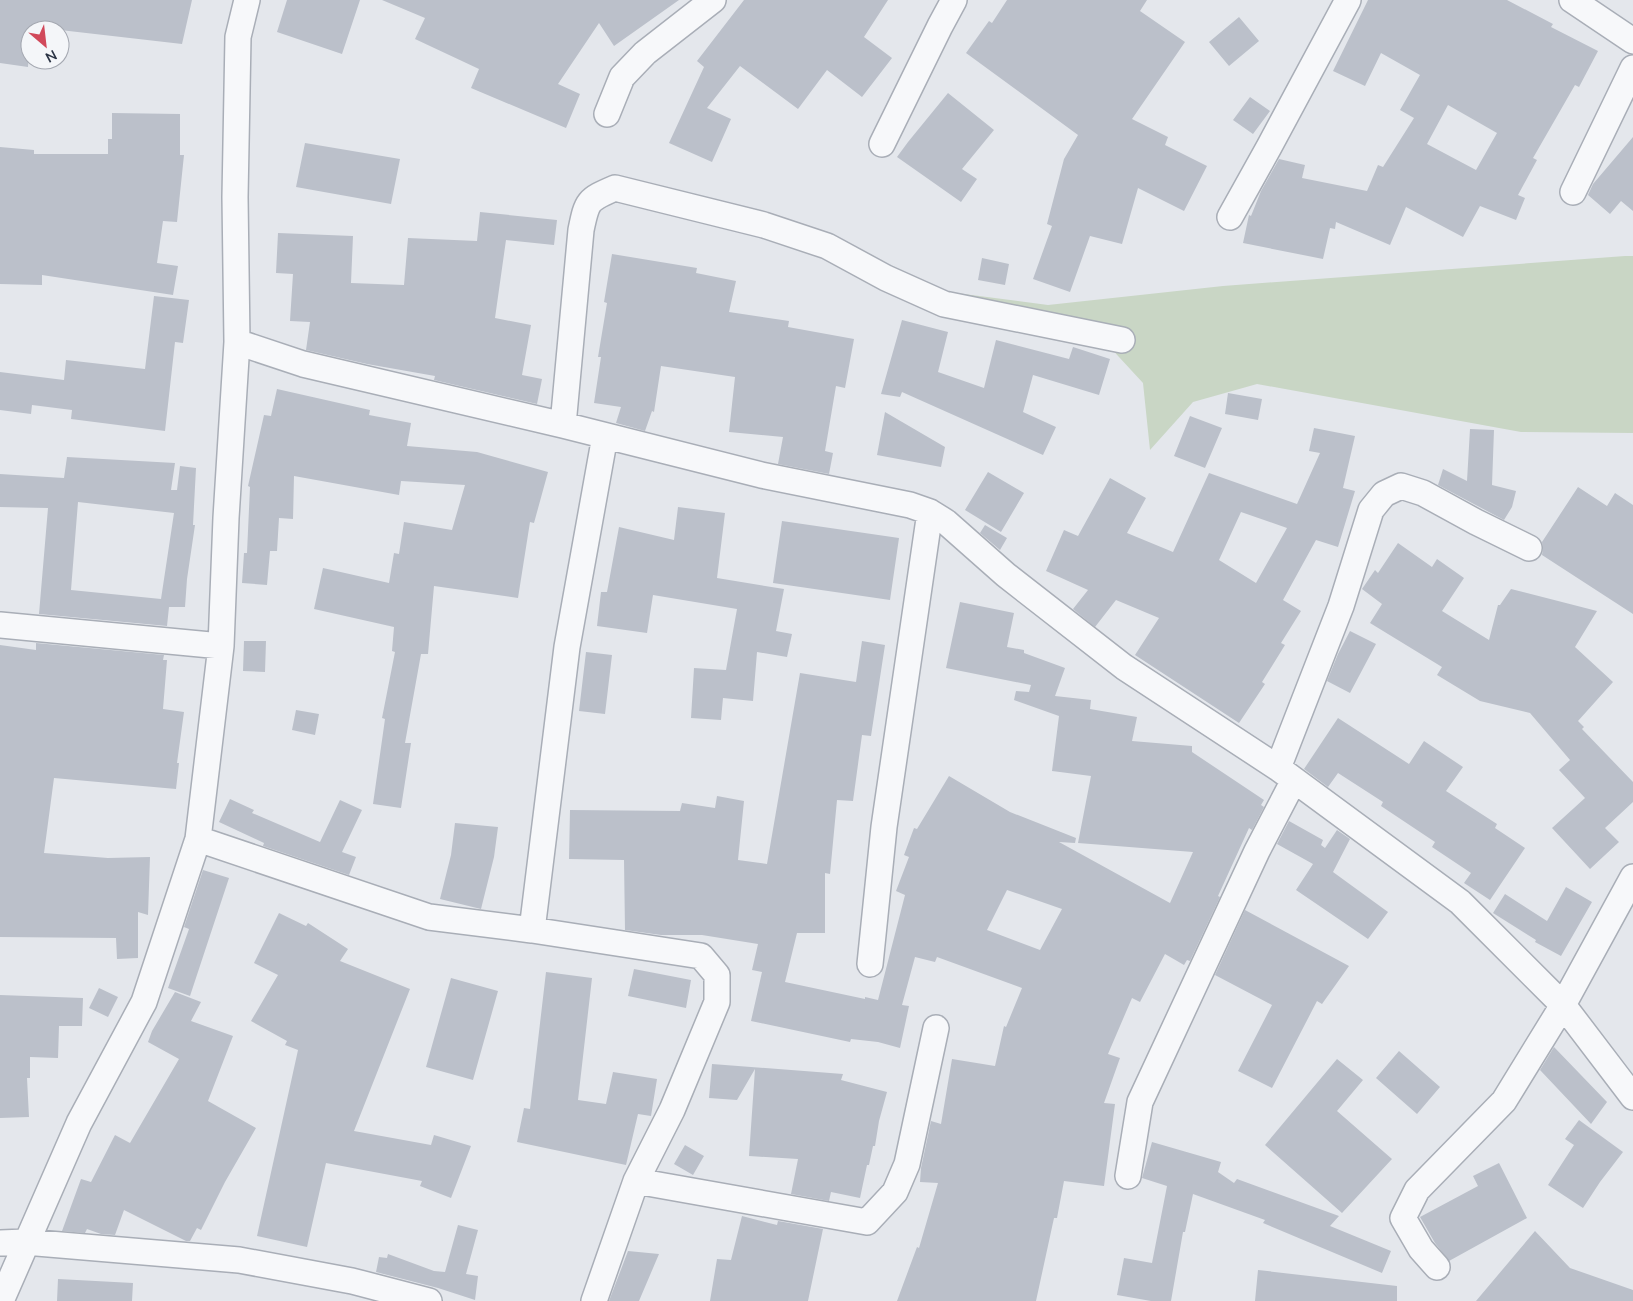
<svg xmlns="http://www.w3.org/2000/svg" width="1633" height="1301" viewBox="0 0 1633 1301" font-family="'Nunito Sans',sans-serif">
  <rect width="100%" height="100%" fill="#e4e7ec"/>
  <path fill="#c9d6c5" d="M 1625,256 L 1633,256 L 1633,433 L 1521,432 L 1257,384 L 1193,402 L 1150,450 L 1143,383 L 1095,331 L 934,310 L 909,303 L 956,293 L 1048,305 L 1223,286 Z"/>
  <path fill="#bbc0ca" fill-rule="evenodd" d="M 0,0 L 192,0 L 182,44 L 34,27 L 34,30 L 30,30 L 28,67 L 0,63 Z
    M 287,0 L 360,0 L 342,54 L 277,32 Z
    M 382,0 L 679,0 L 614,46 L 599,23 L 558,84 L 580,94 L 566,128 L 471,88 L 479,69 L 415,39 L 425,18 Z
    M 744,0 L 888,0 L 864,37 L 892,58 L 862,97 L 827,70 L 798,109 L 740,66 L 707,108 L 731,119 L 712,162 L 669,143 L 704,67 L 697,61 Z
    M 1007,0 L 1147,0 L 1140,11 L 1185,42 L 1132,119 L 1168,137 L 1165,145 L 1207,166 L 1184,211 L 1138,188 L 1122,244 L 1090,236 L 1070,292 L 1033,279 L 1052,226 L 1047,224 L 1064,159 L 1078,135 L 966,53 L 989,21 L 992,23 Z
    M 1368,0 L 1507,0 L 1553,24 L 1551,27 L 1598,51 L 1579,87 L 1575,85 L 1533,158 L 1537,160 L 1518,195 L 1525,198 L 1516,220 L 1480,206 L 1463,237 L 1406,207 L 1390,245 L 1336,222 L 1335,229 L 1330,228 L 1323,259 L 1243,243 L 1249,215 L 1251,216 L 1261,191 L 1279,159 L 1305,165 L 1302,178 L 1367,191 L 1378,165 L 1383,167 L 1414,118 L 1400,110 L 1420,75 L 1381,53 L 1365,86 L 1333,71 ZM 1448,105 L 1497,133 L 1476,170 L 1427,144 Z
    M 1239,17 L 1259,41 L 1229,66 L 1209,42 Z
    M 948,93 L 994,130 L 962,169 L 977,179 L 961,202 L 897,157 L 908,142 Z
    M 1250,97 L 1270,111 L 1253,134 L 1233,120 Z
    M 112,113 L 180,114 L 180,155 L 184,155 L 177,222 L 163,221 L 157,263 L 178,266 L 173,295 L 42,275 L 42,285 L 0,284 L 0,147 L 34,150 L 34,154 L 108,154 L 108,139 L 112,139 Z
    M 1633,137 L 1633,211 L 1621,201 L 1610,214 L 1588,195 L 1593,184 Z
    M 305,143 L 400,159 L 391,204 L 296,187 Z
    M 480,212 L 557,220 L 554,245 L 506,240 L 495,318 L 531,325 L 522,375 L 542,379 L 537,404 L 434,380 L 435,376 L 367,364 L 306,350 L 310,322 L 290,321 L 293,274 L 276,273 L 278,233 L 353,236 L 351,283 L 404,285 L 408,238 L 477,241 Z
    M 612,254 L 697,268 L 696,273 L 736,281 L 729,312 L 789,321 L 788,327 L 854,339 L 845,388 L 836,386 L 825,451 L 833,453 L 829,474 L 778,464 L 783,437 L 729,432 L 735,377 L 661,366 L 654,412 L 652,411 L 645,431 L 616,423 L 621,407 L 594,403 L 601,357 L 598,357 L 607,303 L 604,302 Z
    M 982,258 L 1009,264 L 1005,285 L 978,280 Z
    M 154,296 L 189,300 L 183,343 L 175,342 L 165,431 L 71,419 L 72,410 L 32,405 L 31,414 L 0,410 L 0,372 L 64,380 L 66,360 L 145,369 Z
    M 902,320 L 948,332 L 938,372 L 984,388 L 996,340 L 1069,359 L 1073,347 L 1110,359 L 1099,395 L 1033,375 L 1023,412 L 1056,427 L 1043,455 L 902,392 L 900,397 L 881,394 Z
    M 277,389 L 370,410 L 369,415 L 411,423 L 407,446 L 477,452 L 548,472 L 534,523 L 530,522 L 518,598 L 434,586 L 428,654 L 421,654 L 405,743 L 411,743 L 401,808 L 373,804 L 385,719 L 382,718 L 395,652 L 392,651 L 394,627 L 314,609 L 323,568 L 389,583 L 394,553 L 399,554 L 404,522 L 452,530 L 465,485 L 401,481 L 399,495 L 294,476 L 293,519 L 279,518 L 277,551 L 270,551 L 267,585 L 242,583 L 244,553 L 247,553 L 250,487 L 248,486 L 264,415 L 271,416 Z
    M 1228,393 L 1262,399 L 1258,420 L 1225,414 Z
    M 885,412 L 945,447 L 941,467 L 877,455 Z
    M 1190,416 L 1222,428 L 1205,468 L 1174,456 Z
    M 1314,428 L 1355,436 L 1343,488 L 1355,491 L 1338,547 L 1316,540 L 1283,600 L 1301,611 L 1281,643 L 1285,645 L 1262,682 L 1265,684 L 1239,723 L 1135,655 L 1159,618 L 1116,600 L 1095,627 L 1073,609 L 1088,590 L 1046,571 L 1064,530 L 1078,536 L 1110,478 L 1146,498 L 1127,533 L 1173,552 L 1209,473 L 1297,504 L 1320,453 L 1309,451 ZM 1241,512 L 1287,528 L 1256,583 L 1219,560 Z
    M 1470,429 L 1494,430 L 1492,485 L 1516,491 L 1512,507 L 1504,520 L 1438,485 L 1443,469 L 1467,481 Z
    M 67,457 L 175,463 L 171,490 L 177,490 L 180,466 L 196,468 L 193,525 L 195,525 L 187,579 L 185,607 L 169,607 L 167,626 L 39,614 L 48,508 L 0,507 L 0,474 L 64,478 ZM 78,502 L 174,513 L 161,599 L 71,590 Z
    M 988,472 L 1024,493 L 1001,532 L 965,510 Z
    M 1578,487 L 1607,506 L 1615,493 L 1633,505 L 1633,614 L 1542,555 L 1543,548 L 1542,542 Z
    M 678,507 L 725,513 L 717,578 L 784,589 L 776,631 L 792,634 L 787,657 L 757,652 L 753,701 L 723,698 L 721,720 L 691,718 L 694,668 L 726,670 L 737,609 L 653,595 L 647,633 L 597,626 L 601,592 L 607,592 L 619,527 L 674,540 Z
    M 782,521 L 899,538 L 890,600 L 773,583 Z
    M 985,525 L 1007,538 L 1000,550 L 980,533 Z
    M 1398,543 L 1432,567 L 1437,559 L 1464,578 L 1442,611 L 1489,640 L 1498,605 L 1500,605 L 1511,589 L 1597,611 L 1575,647 L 1613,682 L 1578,721 L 1584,727 L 1582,729 L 1633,782 L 1633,802 L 1605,828 L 1619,842 L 1590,869 L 1552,828 L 1585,798 L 1559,770 L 1570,760 L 1530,713 L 1480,701 L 1437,675 L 1442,667 L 1370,623 L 1382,604 L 1362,589 L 1375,570 L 1378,573 Z
    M 960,602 L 1014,613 L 1007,647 L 1024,650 L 1024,653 L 1065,668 L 1055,696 L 1091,700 L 1090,709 L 1137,717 L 1132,741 L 1192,746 L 1192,752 L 1264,800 L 1261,805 L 1264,807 L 1252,830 L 1249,828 L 1218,896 L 1220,897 L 1190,961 L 1187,960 L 1184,965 L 1165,954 L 1140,1002 L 1132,998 L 1108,1054 L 1120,1058 L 1104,1103 L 1115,1104 L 1104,1186 L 1064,1181 L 1057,1218 L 1054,1218 L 1036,1301 L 897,1301 L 917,1247 L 919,1248 L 938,1183 L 920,1182 L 921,1168 L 931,1121 L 941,1124 L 952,1059 L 995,1066 L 1004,1026 L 1006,1027 L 1022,988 L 937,957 L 935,962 L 915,957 L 902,1005 L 909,1006 L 900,1048 L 878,1042 L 851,1039 L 850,1042 L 751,1021 L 762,972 L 752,970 L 758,944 L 702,935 L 661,935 L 625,930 L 624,860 L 569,859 L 570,810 L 680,811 L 682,803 L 715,808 L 717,796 L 744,801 L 738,860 L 767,864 L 800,673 L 856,682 L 862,641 L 885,645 L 871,736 L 862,735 L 853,801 L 837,800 L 830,874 L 825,873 L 825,933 L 797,933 L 785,982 L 865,999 L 865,997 L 878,1000 L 905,895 L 896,891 L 909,857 L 904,855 L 914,828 L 917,829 L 949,776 L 1010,812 L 1076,838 L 1075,843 L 1059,842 L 1170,903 L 1193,852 L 1078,843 L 1091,776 L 1052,771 L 1059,716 L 1014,700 L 1016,691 L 1029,692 L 1031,685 L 946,668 ZM 1007,890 L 1062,909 L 1040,950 L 987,930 Z
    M 1350,631 L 1376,644 L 1350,693 L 1327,681 L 1338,654 Z
    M 244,641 L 266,641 L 265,672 L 243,671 Z
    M 36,643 L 164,655 L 163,660 L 167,660 L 163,709 L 184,712 L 177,763 L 179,763 L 176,789 L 54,778 L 44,853 L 108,858 L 150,857 L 148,915 L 138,912 L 138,958 L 117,959 L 116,938 L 0,937 L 0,645 L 36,650 Z
    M 586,652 L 612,655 L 605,714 L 579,711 Z
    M 296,710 L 319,714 L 315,735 L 292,730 Z
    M 1338,718 L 1409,764 L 1424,741 L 1463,767 L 1446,791 L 1497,824 L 1495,828 L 1525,848 L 1490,900 L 1464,883 L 1471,873 L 1432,847 L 1435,842 L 1381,806 L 1383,802 L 1338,773 L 1328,787 L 1304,769 Z
    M 230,799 L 254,810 L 252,813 L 320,842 L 340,800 L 362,810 L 342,852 L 356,857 L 349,875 L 263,846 L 264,843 L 219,822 Z
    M 1289,821 L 1323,840 L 1321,845 L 1325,848 L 1337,830 L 1350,839 L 1333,872 L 1388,912 L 1368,939 L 1296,890 L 1313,864 L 1277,844 Z
    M 455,823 L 498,827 L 494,857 L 481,909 L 440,899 L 451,855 Z
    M 203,870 L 229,878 L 190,996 L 168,988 L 189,929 L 184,927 Z
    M 1566,887 L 1592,902 L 1561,956 L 1535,942 L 1536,940 L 1493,913 L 1505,894 L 1547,921 Z
    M 1245,910 L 1349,966 L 1322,1004 L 1317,1001 L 1272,1088 L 1238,1071 L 1272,1005 L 1215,975 Z
    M 279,913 L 306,926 L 308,923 L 348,949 L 340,961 L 410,989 L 354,1131 L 431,1145 L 434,1135 L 471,1146 L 451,1198 L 420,1186 L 422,1181 L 326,1163 L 307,1247 L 257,1236 L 298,1050 L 285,1045 L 287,1041 L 251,1021 L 278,975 L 254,963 Z
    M 634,969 L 691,980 L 686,1008 L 628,996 Z
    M 546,972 L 592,978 L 578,1100 L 606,1104 L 613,1072 L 657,1079 L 651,1116 L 638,1114 L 626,1165 L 517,1142 L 524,1108 L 530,1109 Z
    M 451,978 L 498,991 L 473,1080 L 426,1067 Z
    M 99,988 L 118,997 L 108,1017 L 89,1008 Z
    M 175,992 L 201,1002 L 191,1021 L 233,1036 L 208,1101 L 256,1128 L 225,1182 L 201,1230 L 197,1228 L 190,1241 L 186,1241 L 124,1210 L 115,1235 L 101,1234 L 87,1229 L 85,1233 L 62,1231 L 81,1179 L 91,1182 L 115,1135 L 130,1143 L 179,1059 L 148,1042 L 152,1031 Z
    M 0,995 L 83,998 L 82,1026 L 59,1026 L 58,1058 L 30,1057 L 30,1078 L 27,1078 L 29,1117 L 0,1118 Z
    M 1554,1047 L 1607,1102 L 1591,1124 L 1540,1070 Z
    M 1399,1051 L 1440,1087 L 1417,1114 L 1376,1078 Z
    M 1337,1059 L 1363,1080 L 1337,1111 L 1392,1159 L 1342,1213 L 1265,1145 Z
    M 712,1064 L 843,1074 L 841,1080 L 887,1092 L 879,1121 L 875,1146 L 873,1146 L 869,1165 L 867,1165 L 860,1198 L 831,1192 L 829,1201 L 791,1194 L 798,1159 L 749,1156 L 755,1069 L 737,1100 L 709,1098 Z
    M 1579,1120 L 1623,1152 L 1600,1182 L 1583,1208 L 1548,1185 L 1574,1145 L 1565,1139 Z
    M 1152,1142 L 1221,1162 L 1218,1172 L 1234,1183 L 1237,1179 L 1339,1216 L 1330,1226 L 1391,1251 L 1382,1273 L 1263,1223 L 1265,1220 L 1193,1194 L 1185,1232 L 1183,1232 L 1171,1301 L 1151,1301 L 1117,1295 L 1124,1258 L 1152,1263 L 1167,1186 L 1142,1178 Z
    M 685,1145 L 704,1156 L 693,1175 L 674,1164 Z
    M 1499,1163 L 1527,1218 L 1449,1261 L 1435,1243 L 1420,1217 L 1478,1186 L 1473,1176 Z
    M 742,1216 L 777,1225 L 778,1221 L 823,1229 L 808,1301 L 710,1301 L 717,1259 L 731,1260 Z
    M 458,1225 L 478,1230 L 466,1274 L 478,1276 L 475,1300 L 438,1288 L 376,1272 L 379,1257 L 387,1258 L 388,1254 L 434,1271 L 445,1272 Z
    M 1535,1231 L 1570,1268 L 1633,1290 L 1633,1301 L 1476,1301 Z
    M 628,1251 L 659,1254 L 639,1301 L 609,1301 Z
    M 1258,1270 L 1397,1286 L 1397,1301 L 1255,1301 Z
    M 58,1279 L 133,1283 L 132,1301 L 57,1301 Z"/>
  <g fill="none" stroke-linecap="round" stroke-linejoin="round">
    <defs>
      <path id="minor" d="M 1572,0 L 1633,41
        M 607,114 L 622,77 L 645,53 L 713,0
        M 882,144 L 940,26 L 954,0
        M 1573,192 L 1633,68
        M 1230,217 L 1269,147 L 1348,0
        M 237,342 L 303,364 L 563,425 L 761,475 L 910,505 L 930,512 L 946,522 L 1006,575 L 1124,667 L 1278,768 L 1460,902 L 1563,1005 L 1633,1097
        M 563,425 L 581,230 C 587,201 587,200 615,188 L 764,225 L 827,246 L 886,278 L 944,304 L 1122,340
        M 0,625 L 221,646
        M 1278,768 L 1341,606 L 1371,510 L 1384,494 L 1401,486 L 1423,493 L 1476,522 L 1529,548
        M 198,839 L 429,917 L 532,930 L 701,956 L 717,975 L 717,1002 L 672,1110 L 636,1181 L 594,1301
        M 532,930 L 567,647 L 605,436
        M 870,964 L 884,827 L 930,512
        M 1128,1176 L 1140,1102 L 1257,851 L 1294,780
        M 636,1181 L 867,1222 L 895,1192 L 907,1164 L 936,1028
        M 0,1243 L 25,1242 L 239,1260 L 352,1281 L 429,1301
        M 1437,1267 L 1421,1249 L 1403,1218 L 1417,1190 L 1504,1101 L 1563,1005 L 1633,877
        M 1,1301 L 79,1123 L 144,1002 L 198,839 L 221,646 L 226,518 L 237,342 L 235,197 L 238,37 L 247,0"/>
    </defs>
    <use href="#minor" stroke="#a9aeb7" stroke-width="28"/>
    <use href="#minor" stroke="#f7f8fa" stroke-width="25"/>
  </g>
  <g transform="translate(45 45) rotate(152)"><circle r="24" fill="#f4f6f9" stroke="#a4a8b1"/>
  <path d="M0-4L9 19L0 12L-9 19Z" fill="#d1495b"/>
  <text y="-8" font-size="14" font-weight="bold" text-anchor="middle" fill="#2b3445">N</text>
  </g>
</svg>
